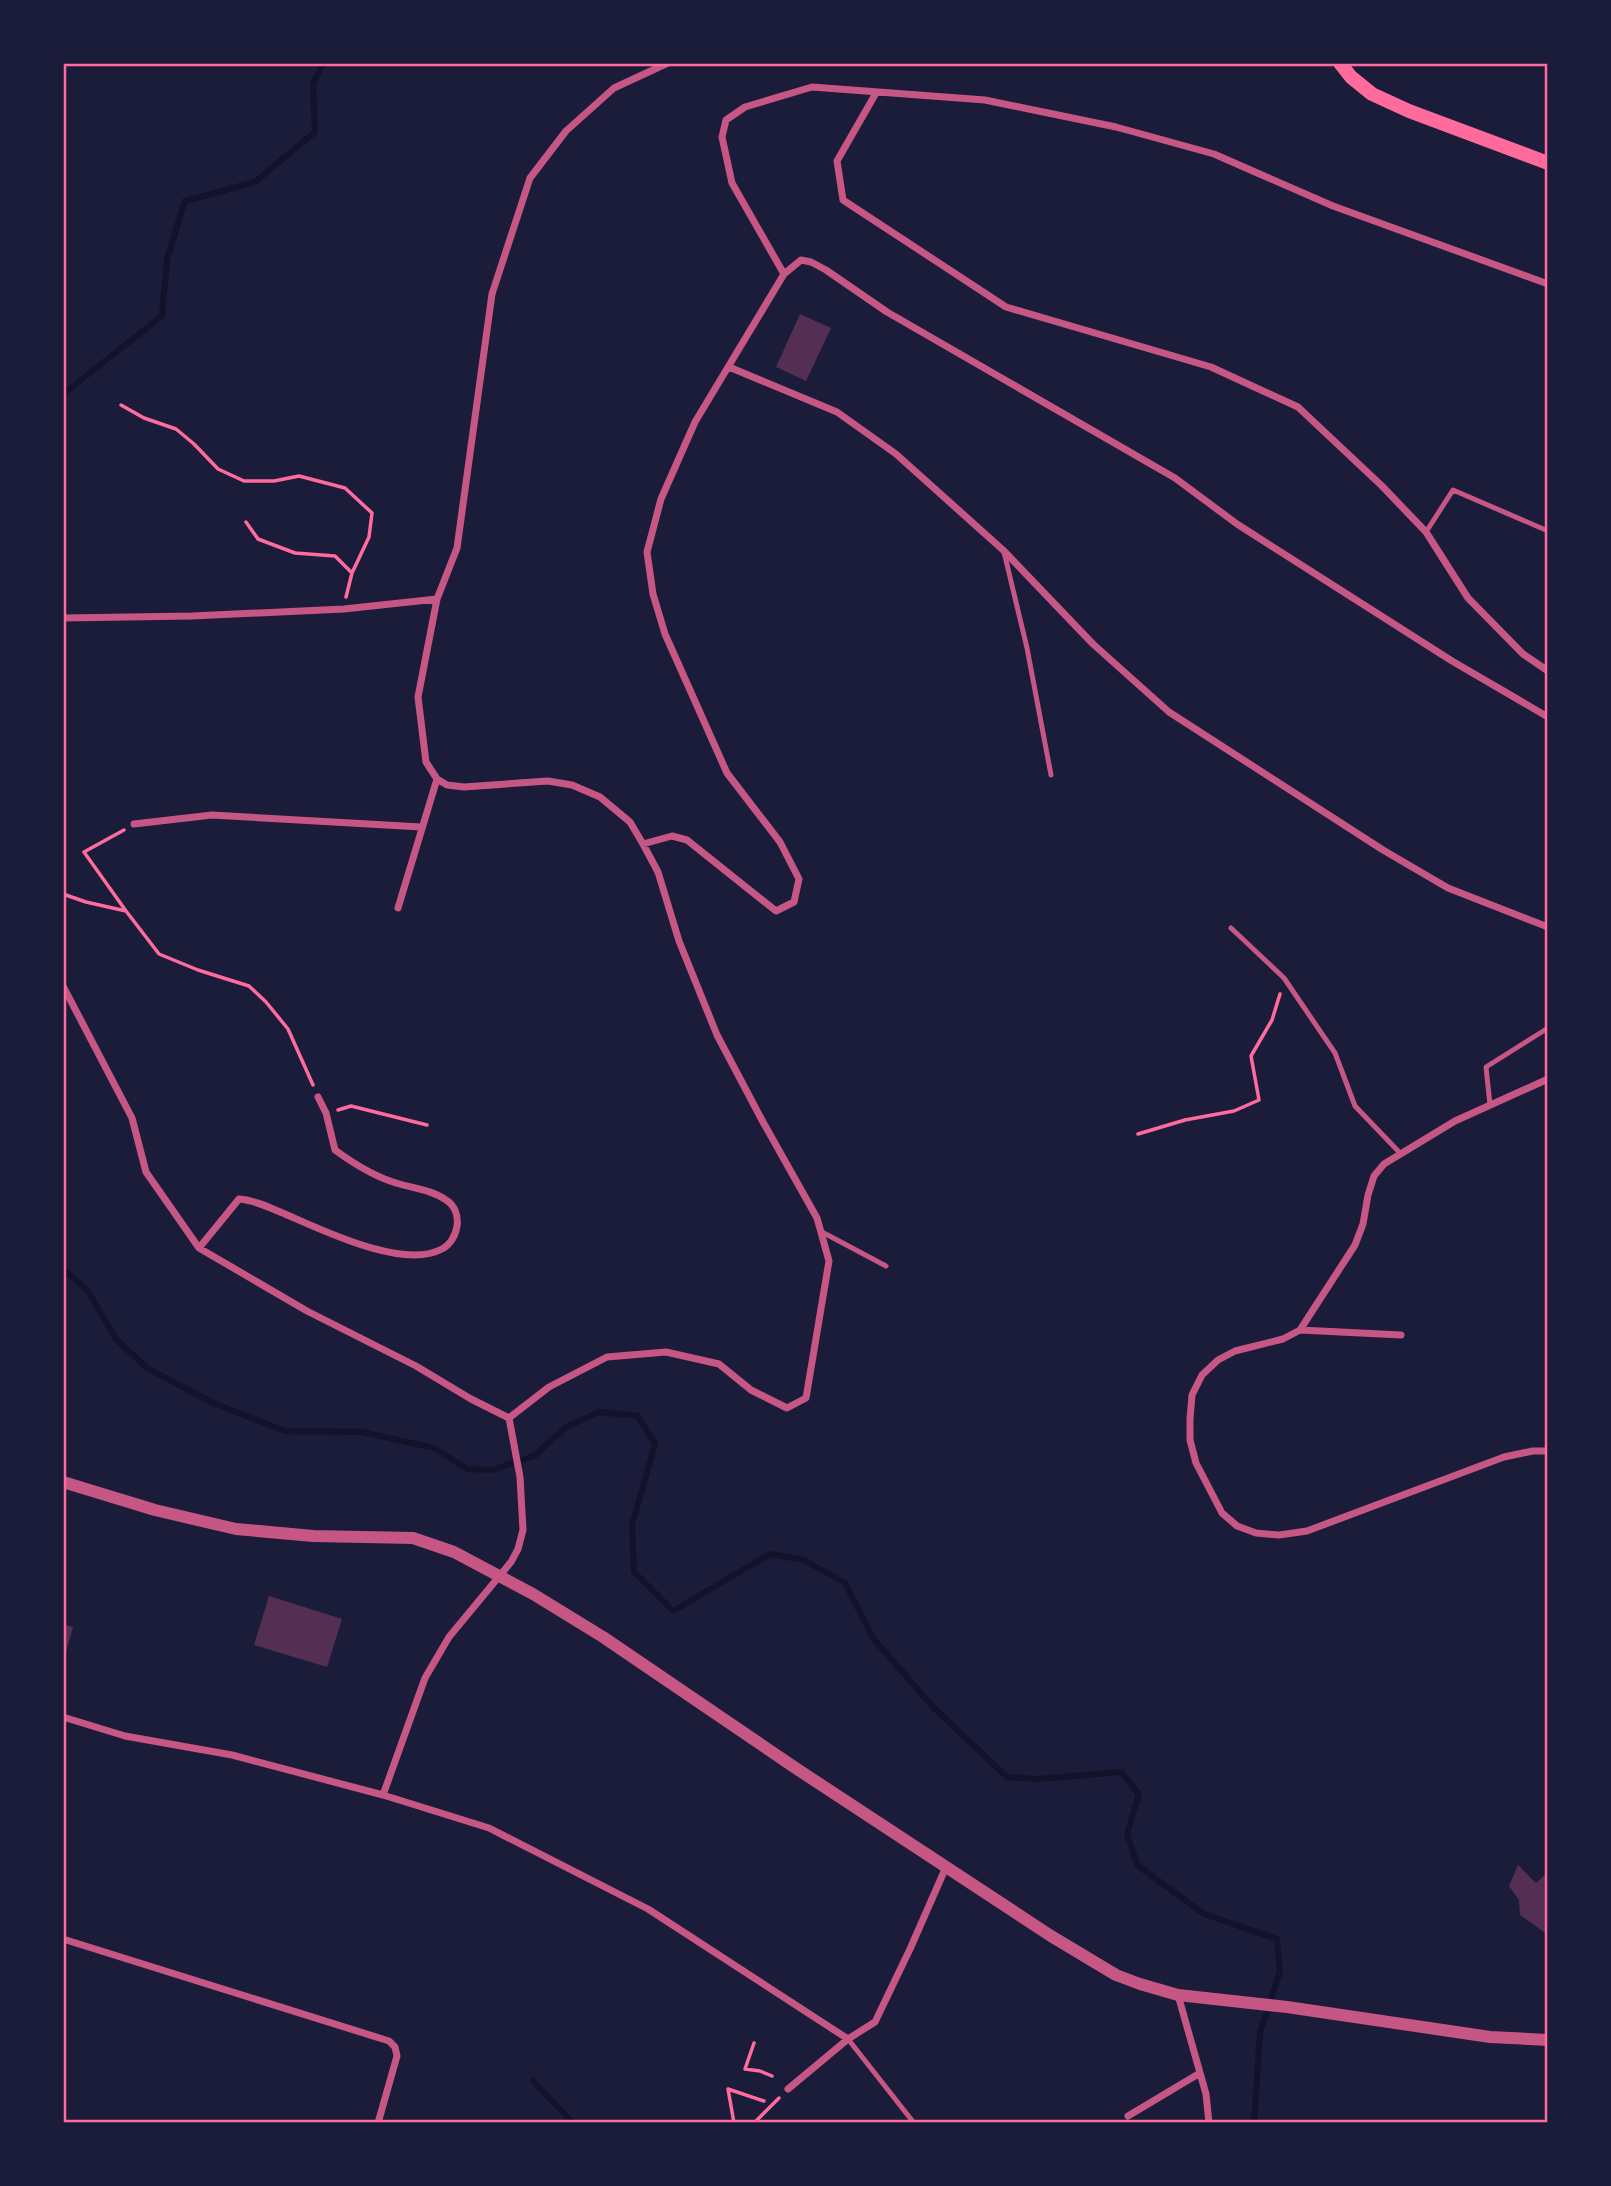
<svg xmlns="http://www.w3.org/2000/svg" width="1611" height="2186" viewBox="0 0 1611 2186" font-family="Quicksand,sans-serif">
  <rect width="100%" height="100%" fill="#1b1b3a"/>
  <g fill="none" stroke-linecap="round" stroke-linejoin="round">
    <path stroke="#12122b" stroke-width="6" d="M 63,394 L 162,316 L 167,259 L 185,201 L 255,182 L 315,132 L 313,84 L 323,63
      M 63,1274 L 68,1273 L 88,1291 L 116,1339 L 147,1368 L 213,1403 L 285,1431 L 362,1432 L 434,1448 L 467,1469 L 492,1470 L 534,1456 L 566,1427 L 599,1412 L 638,1416 L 655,1444 L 632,1525 L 634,1572 L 673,1611 L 770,1554 L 804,1560 L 845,1583 L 873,1638 L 932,1706 L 1007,1777 L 1038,1779 L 1121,1772 L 1139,1794 L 1127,1834 L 1137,1865 L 1204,1914 L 1277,1939 L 1280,1971 L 1260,2033 L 1254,2123
      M 533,2081 L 573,2123"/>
  </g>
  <path fill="#542f53" d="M 800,314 L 831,328 L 806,381 L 776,367 Z
    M 269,1596 L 342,1619 L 327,1667 L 254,1645 Z
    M 63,1624 L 73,1627 L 64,1659 L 63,1659 Z
    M 1518,1865 L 1536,1883 L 1548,1872 L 1548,1935 L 1520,1915 L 1519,1900 L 1509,1886 Z"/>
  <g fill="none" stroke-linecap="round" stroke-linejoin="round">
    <path stroke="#ff6b9d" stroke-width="3.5" d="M 121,405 L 144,418 L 176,429 L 194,444 L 218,469 L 244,481 L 274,481 L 299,476 L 345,488 L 372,513 L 369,537 L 352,573
      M 246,522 L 258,539 L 295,553 L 335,556 L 352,573 L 346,597
      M 63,894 L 86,902 L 126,911 L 84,852 L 124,830
      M 126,911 L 159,954 L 198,970 L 249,986 L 266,1002 L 288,1029 L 313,1085
      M 338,1110 L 351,1106 L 427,1125
      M 1138,1134 L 1185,1120 L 1234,1111 L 1259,1100 L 1251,1056 L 1272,1020 L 1280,994
      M 754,2043 L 745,2069 L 760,2071 L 772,2076
      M 734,2123 L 728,2089 L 764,2101
      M 754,2123 L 779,2098"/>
    <path stroke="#c65784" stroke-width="5" d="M 1426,532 L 1453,490 L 1548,531
      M 1004,552 L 1027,648 L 1051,775
      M 1231,928 L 1284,978 L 1335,1053 L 1355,1106 L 1400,1153
      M 1490,1105 L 1486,1067 L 1548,1028
      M 822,1232 L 886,1266
      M 848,2039 L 914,2123"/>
    <path stroke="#c65784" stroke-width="7" d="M 876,93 L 837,161 L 843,200 L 1006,307 L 1211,367 L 1298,407 L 1382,486 L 1426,532 L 1468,598 L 1523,654 L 1548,671
      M 784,274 L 732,183 L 722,137 L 726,120 L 745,107 L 812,87 L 985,100 L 1116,127 L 1214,154 L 1333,206 L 1548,284
      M 729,367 L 837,412 L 896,454 L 1003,550 L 1093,644 L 1169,712 L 1383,850 L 1448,888 L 1548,927
      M 63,618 L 192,616 L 344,609 L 437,599
      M 134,824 L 212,815 L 421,827
      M 643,844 L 630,822 L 600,797 L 572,785 L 548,781 L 464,787 L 447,785 L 437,779 L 426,762 L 418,697 L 437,599 L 457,548 L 492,294 L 530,178 L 566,131 L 614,88 L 668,63
      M 398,908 L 437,779
      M 63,986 L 132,1118 L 146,1172 L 199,1248 L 307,1311 L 416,1366 L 471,1399 L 509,1418
      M 1548,1079 L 1455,1121 L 1384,1164 L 1374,1176 L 1368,1195 L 1363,1224 L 1355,1245 L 1300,1330 L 1283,1339 L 1235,1351 L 1218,1360 L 1202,1375 L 1192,1395 L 1190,1419 L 1190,1440 L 1196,1463 L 1222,1513 L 1237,1526 L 1256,1533 L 1279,1535 L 1307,1531 L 1504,1457 L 1533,1451 L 1548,1451
      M 199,1248 L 239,1199 C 255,1200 270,1208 285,1214 C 322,1230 403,1270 442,1249 C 459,1240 464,1211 446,1200 C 432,1190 412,1188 396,1183 C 373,1176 354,1164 335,1150 L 326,1113 L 318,1097
      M 1300,1330 L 1401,1335
      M 509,1418 L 549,1387 L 607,1357 L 666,1352 L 719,1364 L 751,1390 L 787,1408 L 806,1398 L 829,1261 L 817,1218 L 763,1122 L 717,1035 L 679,941 L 658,872 L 643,844 L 672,836 L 687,840 L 776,911 L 794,902 L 799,879 L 780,842 L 727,773 L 665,634 L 653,594 L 647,552 L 661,499 L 695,422 L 784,274 L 801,260 L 811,262 L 826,270 L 887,312 L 1175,478 L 1237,524 L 1452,661 L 1548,717
      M 63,1717 L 125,1736 L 232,1755 L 383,1795 L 489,1828 L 648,1909 L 848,2039 L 875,2022 L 910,1949 L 946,1867
      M 383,1795 L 425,1678 L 449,1637 L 511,1562 L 518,1549 L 523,1530 L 520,1477 L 509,1418
      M 63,1939 L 389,2041 L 395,2047 L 397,2056 L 378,2123
      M 1178,1995 L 1206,2094 L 1209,2123
      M 788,2089 L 848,2039
      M 1128,2116 L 1200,2073"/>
    <path stroke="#c65784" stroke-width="12" d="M 63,1482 L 155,1510 L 236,1529 L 313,1536 L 413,1538 L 454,1552 L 533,1594 L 603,1637 L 797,1769 L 1051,1936 L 1116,1975 L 1140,1984 L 1178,1995 L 1287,2007 L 1490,2037 L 1548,2040"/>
    <path stroke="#ff6b9d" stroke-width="14" d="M 1340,63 L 1351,77 L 1372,94 L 1409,111 L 1548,163"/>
  </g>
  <rect width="1611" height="2186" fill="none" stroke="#1b1b3a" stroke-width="130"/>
  <rect x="65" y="65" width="1481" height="2056" fill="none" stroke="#ff6b9d" stroke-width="2.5"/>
</svg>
